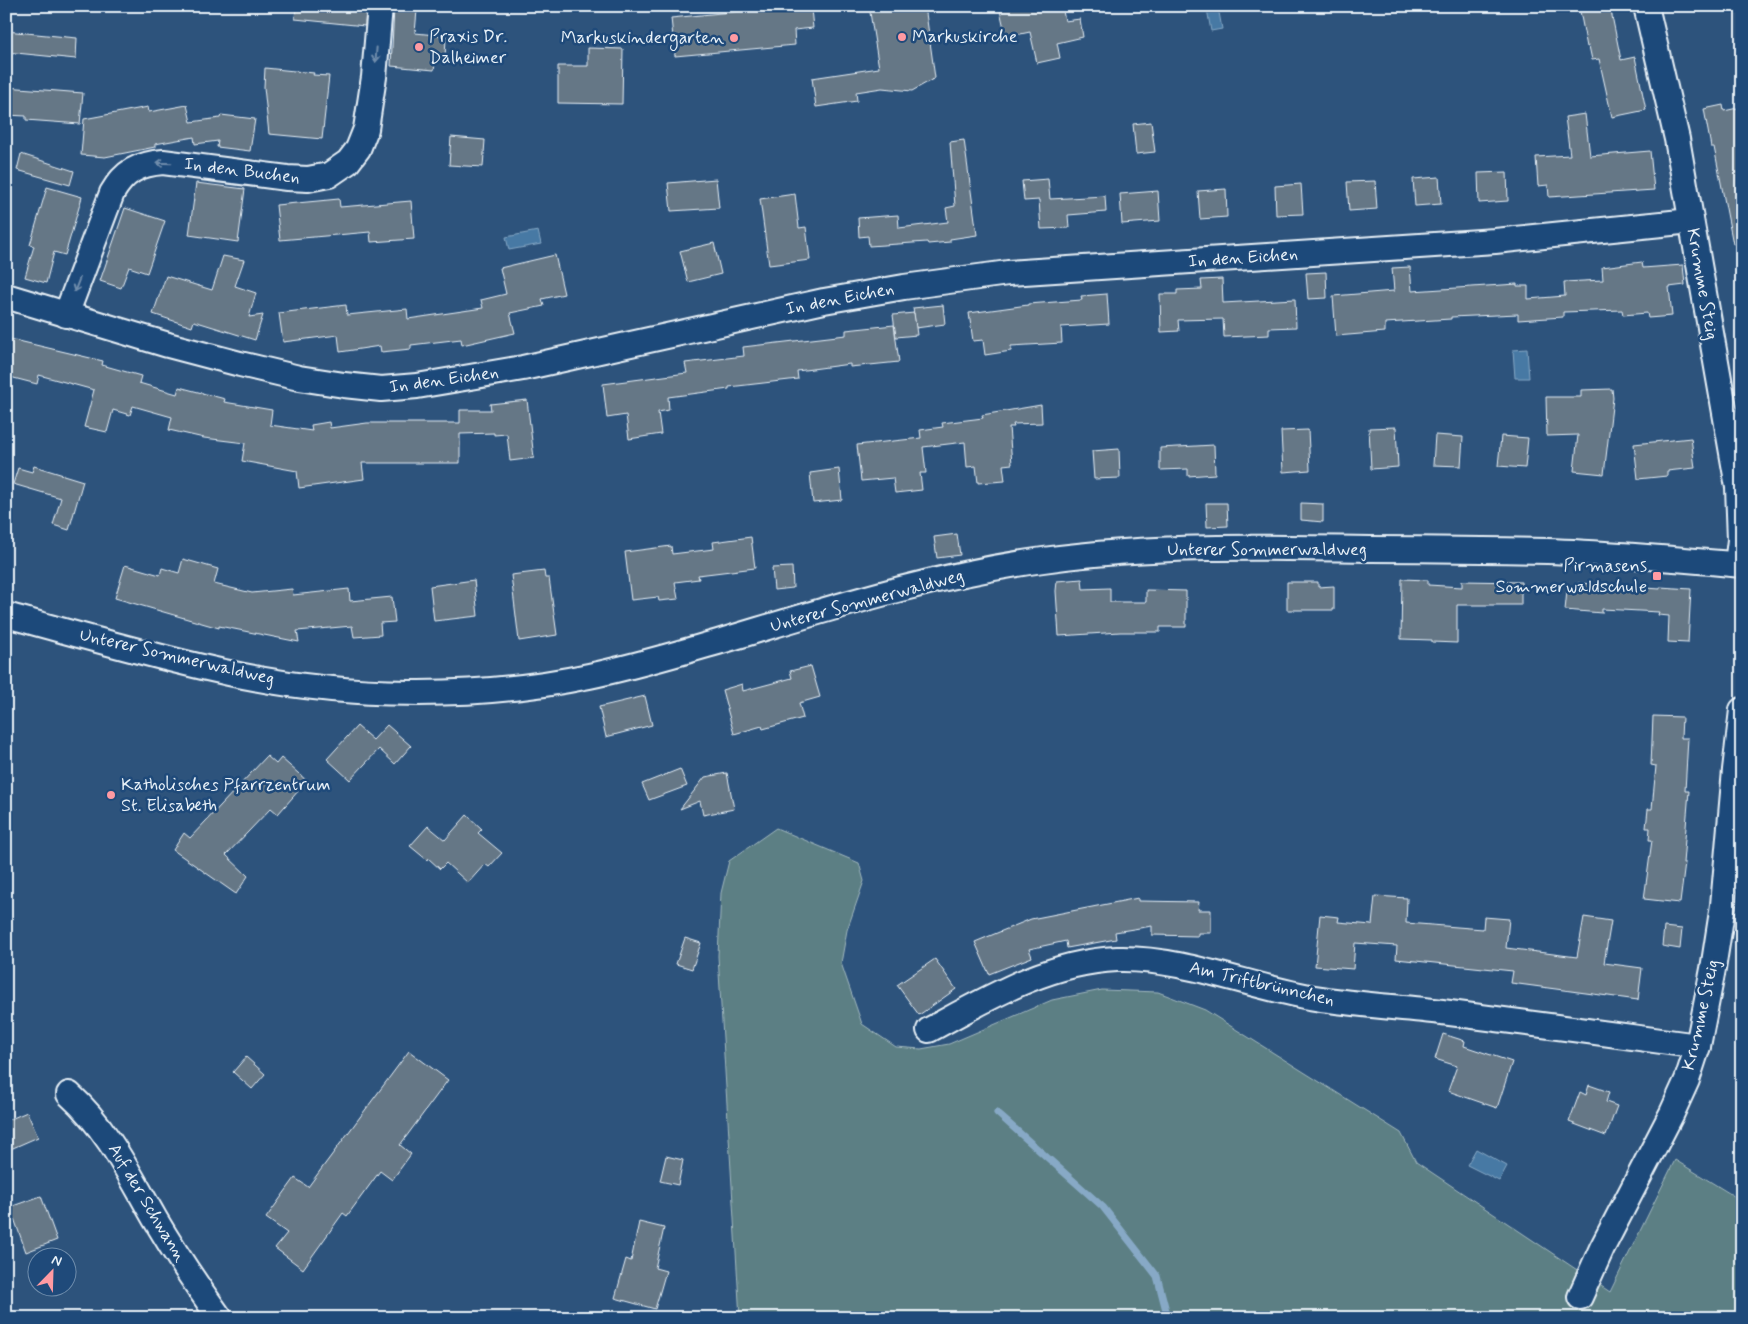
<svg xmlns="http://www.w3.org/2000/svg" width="1748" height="1324" font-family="Mynerve,sans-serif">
	<rect width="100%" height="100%" fill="#2d537c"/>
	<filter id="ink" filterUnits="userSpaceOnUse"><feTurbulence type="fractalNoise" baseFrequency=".02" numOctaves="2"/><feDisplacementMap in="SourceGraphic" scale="10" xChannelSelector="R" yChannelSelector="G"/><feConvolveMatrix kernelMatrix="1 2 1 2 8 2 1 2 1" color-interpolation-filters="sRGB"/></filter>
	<g filter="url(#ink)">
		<path fill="#5b7f84" stroke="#a2b8be" d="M 776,828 L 859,863 L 864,881 L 847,930 L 841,963 L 862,1024 L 896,1047 L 921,1049 L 949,1044 L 1052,1000 L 1102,990 L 1158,992 L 1205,1010 L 1401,1133 L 1416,1162 L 1610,1292 L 1675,1160 L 1742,1201 L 1742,1318 L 740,1318 L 718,956 L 721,893 L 729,861 Z"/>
		<g fill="#4779a4" stroke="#87a9c6">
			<path d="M 1218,7 L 1222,29 L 1211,31 L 1207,9 Z"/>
			<path d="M 538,231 L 541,244 L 509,250 L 506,237 Z"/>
			<path d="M 1527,349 L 1529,378 L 1515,378 L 1513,350 Z"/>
			<path d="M 1476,1149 L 1507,1166 L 1499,1181 L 1467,1165 Z"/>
		</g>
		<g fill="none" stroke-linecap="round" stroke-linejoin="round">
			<path stroke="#87a9c6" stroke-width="7" d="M 997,1113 L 1103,1207 L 1157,1276 L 1168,1318"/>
		</g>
		<g fill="#657786" stroke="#e8f1f8">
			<path d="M 296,6 L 366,6 L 365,26 L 295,19 Z"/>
			<path d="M 791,6 L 792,11 L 811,9 L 813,28 L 794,30 L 795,45 L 675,56 L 671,18 Z"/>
			<path d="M 869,6 L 925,6 L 935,78 L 912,91 L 882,88 L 856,92 L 857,101 L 816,107 L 812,78 L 879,68 Z"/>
			<path d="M 999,6 L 1062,6 L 1065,21 L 1080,19 L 1083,37 L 1057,43 L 1060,58 L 1037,63 L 1030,32 L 1006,37 Z"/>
			<path d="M 1579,6 L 1610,6 L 1621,60 L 1635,57 L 1646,110 L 1612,117 L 1599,59 L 1592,60 L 1589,46 L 1587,47 Z"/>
			<path d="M 394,8 L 417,10 L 415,33 L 446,36 L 445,59 L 436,58 L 434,70 L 391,66 Z"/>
			<path d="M 6,31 L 77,38 L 76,59 L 6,52 Z"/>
			<path d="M 588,48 L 623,49 L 622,104 L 558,103 L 558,66 L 588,66 Z"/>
			<path d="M 265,68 L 314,73 L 313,75 L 329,76 L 322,139 L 269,134 L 264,87 Z"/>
			<path d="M 6,87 L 83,93 L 80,124 L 26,120 L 26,116 L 6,115 Z"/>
			<path d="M 187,105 L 191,122 L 220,118 L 221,115 L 255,119 L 250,151 L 217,147 L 218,141 L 195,144 L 194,137 L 155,144 L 155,147 L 105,157 L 81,155 L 84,119 L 148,107 L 149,112 Z"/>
			<path d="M 1723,105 L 1724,111 L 1742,107 L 1742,243 L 1733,244 L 1714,147 L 1711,147 L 1704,109 Z"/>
			<path d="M 1585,114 L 1590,156 L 1650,151 L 1654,190 L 1549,197 L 1548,185 L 1538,186 L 1536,157 L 1570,155 L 1565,117 Z"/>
			<path d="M 1151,122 L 1155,152 L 1136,154 L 1133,124 Z"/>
			<path d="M 451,137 L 485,140 L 483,167 L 449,165 Z"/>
			<path d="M 964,140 L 977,235 L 950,239 L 950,242 L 928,244 L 927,242 L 869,246 L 868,236 L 859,237 L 858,218 L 898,215 L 899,228 L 948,222 L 946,208 L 955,206 L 950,142 Z"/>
			<path d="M 21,154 L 74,171 L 70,185 L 17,170 Z"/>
			<path d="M 1507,172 L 1508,201 L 1479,203 L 1478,173 Z"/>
			<path d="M 1439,177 L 1441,204 L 1415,206 L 1413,179 Z"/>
			<path d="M 716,179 L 719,208 L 671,211 L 668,183 Z"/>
			<path d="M 1048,179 L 1050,199 L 1105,196 L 1106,212 L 1068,215 L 1069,228 L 1041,229 L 1039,200 L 1024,201 L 1022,181 Z"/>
			<path d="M 1375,181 L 1377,209 L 1349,211 L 1347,182 Z"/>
			<path d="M 196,183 L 245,189 L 238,242 L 189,235 Z"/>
			<path d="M 1301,184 L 1303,214 L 1276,215 L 1275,186 Z"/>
			<path d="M 47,187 L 82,197 L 65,255 L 54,252 L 46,283 L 25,277 L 34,246 L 30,245 Z"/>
			<path d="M 1226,189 L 1227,217 L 1200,219 L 1198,191 Z"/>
			<path d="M 1158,191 L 1160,221 L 1122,224 L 1120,194 Z"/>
			<path d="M 795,194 L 799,228 L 806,227 L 810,260 L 769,265 L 760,199 Z"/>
			<path d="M 339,199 L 340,207 L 411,201 L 414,239 L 371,242 L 370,232 L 280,240 L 276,205 Z"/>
			<path d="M 125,208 L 165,221 L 147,273 L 129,267 L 121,288 L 100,281 Z"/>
			<path d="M 714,243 L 721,274 L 688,282 L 680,251 Z"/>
			<path d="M 555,255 L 564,294 L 542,299 L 544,306 L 510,313 L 515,333 L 462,345 L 461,339 L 411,345 L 411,349 L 381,352 L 380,346 L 340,352 L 338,335 L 283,342 L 279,313 L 346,305 L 347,315 L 407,309 L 408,319 L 483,308 L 481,300 L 506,294 L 500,268 Z"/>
			<path d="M 223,256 L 244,260 L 235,286 L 256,293 L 249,317 L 263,315 L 255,340 L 194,321 L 192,327 L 153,314 L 166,276 L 212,290 Z"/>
			<path d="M 1642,262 L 1643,268 L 1683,265 L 1685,285 L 1669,287 L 1672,316 L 1648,318 L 1647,313 L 1623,315 L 1622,310 L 1563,312 L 1563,317 L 1518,320 L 1518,314 L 1451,317 L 1451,319 L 1385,323 L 1385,332 L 1336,336 L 1333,296 L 1394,291 L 1392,268 L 1410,267 L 1412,291 L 1517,284 L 1517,286 L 1528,286 L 1528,299 L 1565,296 L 1564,282 L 1603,280 L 1602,267 Z"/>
			<path d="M 1326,272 L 1327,298 L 1308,299 L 1306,273 Z"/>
			<path d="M 1222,279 L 1223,303 L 1295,299 L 1296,327 L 1269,328 L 1269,335 L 1224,337 L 1223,319 L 1178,320 L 1179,331 L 1161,332 L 1160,294 L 1177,294 L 1177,290 L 1202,289 L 1201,280 Z"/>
			<path d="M 1107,294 L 1109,324 L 1061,327 L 1062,343 L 1011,346 L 1011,351 L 985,355 L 983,340 L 973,341 L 969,313 L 1028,305 L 1028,304 L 1082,300 L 1081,296 Z"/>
			<path d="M 943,305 L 945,324 L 916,328 L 913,308 Z"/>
			<path d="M 914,313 L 917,335 L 896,337 L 893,315 Z"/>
			<path d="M 894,325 L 899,362 L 850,367 L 850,364 L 797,371 L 798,379 L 729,387 L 729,389 L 668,397 L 669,410 L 658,412 L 661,434 L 629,439 L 626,415 L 607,418 L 603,384 L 687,373 L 685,363 L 744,356 L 743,347 L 846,335 L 846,330 Z"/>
			<path d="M 6,338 L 103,361 L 102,365 L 141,376 L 139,383 L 177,394 L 179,387 L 225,399 L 224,402 L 272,410 L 270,425 L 312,431 L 311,425 L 329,422 L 330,428 L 367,423 L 460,423 L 460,410 L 491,410 L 490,404 L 527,400 L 534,458 L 510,461 L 507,434 L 494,435 L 494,433 L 460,434 L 460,463 L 362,463 L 364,479 L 299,488 L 297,471 L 242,461 L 245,443 L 204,438 L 169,430 L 172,417 L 133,406 L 130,415 L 113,410 L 107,432 L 84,427 L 94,390 L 39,375 L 37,384 L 6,376 Z"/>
			<path d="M 1612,389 L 1613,398 L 1604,474 L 1574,471 L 1578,435 L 1547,436 L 1546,397 L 1581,397 L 1581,390 Z"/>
			<path d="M 1041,405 L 1042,423 L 1013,424 L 1014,427 L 1009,427 L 1012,464 L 1003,465 L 1005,481 L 978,483 L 976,466 L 967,467 L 965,442 L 923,447 L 926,473 L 920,473 L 922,490 L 895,493 L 893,478 L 861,481 L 857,445 L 921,438 L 920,430 L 943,427 L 942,423 L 983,418 L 982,415 Z"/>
			<path d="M 1396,427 L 1398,467 L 1371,469 L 1369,428 Z"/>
			<path d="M 1308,430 L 1310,470 L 1283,472 L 1281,431 Z"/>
			<path d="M 1435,435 L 1463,437 L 1461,466 L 1433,465 Z"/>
			<path d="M 1501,436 L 1528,438 L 1525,468 L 1498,466 Z"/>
			<path d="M 1691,438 L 1695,468 L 1667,471 L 1667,476 L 1638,479 L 1634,444 Z"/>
			<path d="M 1214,445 L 1215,474 L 1188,476 L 1188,469 L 1160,470 L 1160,448 Z"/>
			<path d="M 1119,449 L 1120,478 L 1094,479 L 1092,451 Z"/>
			<path d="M 34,466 L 83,481 L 69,530 L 53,525 L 61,498 L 13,484 L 18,468 L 32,472 Z"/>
			<path d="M 839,469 L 842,500 L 813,503 L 810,473 Z"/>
			<path d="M 1206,503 L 1227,503 L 1228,526 L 1207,527 Z"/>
			<path d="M 1301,503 L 1323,504 L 1323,522 L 1301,520 Z"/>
			<path d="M 957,534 L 960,555 L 937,558 L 934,537 Z"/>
			<path d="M 751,537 L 755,568 L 698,575 L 699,579 L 675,582 L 678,599 L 659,601 L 658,597 L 631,600 L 625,552 L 671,546 L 672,554 L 714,549 L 713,542 Z"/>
			<path d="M 183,559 L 218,569 L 214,584 L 252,593 L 292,589 L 293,595 L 349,589 L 350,601 L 392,597 L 395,622 L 380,623 L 381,635 L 354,637 L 352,626 L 297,631 L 299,642 L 219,626 L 219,628 L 115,598 L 125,565 L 160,575 L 162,568 L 179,573 Z"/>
			<path d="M 792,567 L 793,588 L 774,590 L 772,568 Z"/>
			<path d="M 544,571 L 545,578 L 549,578 L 557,635 L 519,641 L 511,575 Z"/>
			<path d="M 1082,579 L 1083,589 L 1110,588 L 1110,602 L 1146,602 L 1146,590 L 1186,591 L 1186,627 L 1160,627 L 1160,632 L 1120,632 L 1059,636 L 1056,591 L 1057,581 Z"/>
			<path d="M 1402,579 L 1428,580 L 1428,585 L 1462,587 L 1462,581 L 1521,582 L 1521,605 L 1457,605 L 1457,643 L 1432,642 L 1432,640 L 1401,639 Z"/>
			<path d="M 474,580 L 478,616 L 434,621 L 430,586 Z"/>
			<path d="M 1287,582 L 1318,582 L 1318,587 L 1334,586 L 1334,610 L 1287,610 Z"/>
			<path d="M 1578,583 L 1660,589 L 1660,587 L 1691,589 L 1688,643 L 1668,642 L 1669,616 L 1658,615 L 1659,612 L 1602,609 L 1602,613 L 1565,610 L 1567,591 L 1577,592 Z"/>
			<path d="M 811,666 L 820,697 L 799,703 L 803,718 L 763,729 L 762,726 L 734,734 L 722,690 L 742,684 L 743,691 L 792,678 L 790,671 Z"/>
			<path d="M 645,696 L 652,725 L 606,737 L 599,707 Z"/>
			<path d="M 1653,716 L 1682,717 L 1681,738 L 1688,738 L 1685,791 L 1689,791 L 1683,863 L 1685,863 L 1680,903 L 1644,899 L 1652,840 L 1649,840 L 1650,828 L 1646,828 L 1648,809 L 1652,809 L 1656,766 L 1651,765 Z"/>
			<path d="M 387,725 L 411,746 L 395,764 L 379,749 L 350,780 L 327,759 L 357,726 L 373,740 Z"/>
			<path d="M 267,756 L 276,764 L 281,758 L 307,781 L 278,814 L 271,808 L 226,855 L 248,876 L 236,894 L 173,850 L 184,833 L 190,838 Z"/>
			<path d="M 680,769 L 687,786 L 649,800 L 642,784 Z"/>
			<path d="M 727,773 L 734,809 L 703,815 L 700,801 L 680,809 L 705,777 Z"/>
			<path d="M 467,815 L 482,829 L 478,833 L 502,853 L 489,867 L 485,864 L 468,883 L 446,863 L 440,869 L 428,858 L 427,860 L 410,846 L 428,826 L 445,840 Z"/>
			<path d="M 1375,896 L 1407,898 L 1406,923 L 1483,929 L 1484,917 L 1509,919 L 1506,948 L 1577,957 L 1584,917 L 1611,921 L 1604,963 L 1642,968 L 1638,1000 L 1511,983 L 1513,971 L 1396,959 L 1397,946 L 1355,943 L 1353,969 L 1315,966 L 1320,915 L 1339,917 L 1338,922 L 1372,925 Z"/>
			<path d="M 1138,898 L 1138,901 L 1199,902 L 1198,910 L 1211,910 L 1211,933 L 1198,933 L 1198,936 L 1152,935 L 1152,926 L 1115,932 L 1116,939 L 1067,948 L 1066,941 L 1029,949 L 1032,957 L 989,974 L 975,942 L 1031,919 Z"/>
			<path d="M 1664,927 L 1682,929 L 1680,949 L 1662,946 Z"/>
			<path d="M 685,938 L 701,943 L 692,969 L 676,964 Z"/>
			<path d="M 935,959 L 956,989 L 919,1015 L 897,985 Z"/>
			<path d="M 1443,1034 L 1465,1041 L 1464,1046 L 1512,1062 L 1497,1108 L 1448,1091 L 1457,1066 L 1435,1059 Z"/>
			<path d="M 409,1051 L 448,1080 L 400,1145 L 411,1154 L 392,1180 L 380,1171 L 347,1216 L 343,1213 L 303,1269 L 275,1248 L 287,1233 L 266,1218 L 295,1178 L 308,1187 Z"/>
			<path d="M 246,1057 L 265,1074 L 252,1089 L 233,1072 Z"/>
			<path d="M 1589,1085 L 1609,1092 L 1606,1102 L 1617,1106 L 1606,1136 L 1569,1122 L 1580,1092 L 1586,1095 Z"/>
			<path d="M 27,1112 L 38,1137 L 6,1151 L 6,1121 Z"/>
			<path d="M 666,1156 L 683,1160 L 678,1185 L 660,1181 Z"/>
			<path d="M 41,1196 L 57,1240 L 26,1252 L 10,1207 Z"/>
			<path d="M 639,1222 L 664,1228 L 655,1268 L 666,1271 L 655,1309 L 615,1298 L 626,1259 L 631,1261 Z"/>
		</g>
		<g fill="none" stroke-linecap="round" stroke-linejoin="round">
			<defs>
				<g id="minor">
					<path d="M 1646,6 L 1677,139 L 1738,487 L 1740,540 L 1737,564"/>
					<path d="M 6,296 L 168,345 L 240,364 L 299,378 L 344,385 L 381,389 L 417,386 L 523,368 L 824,301 L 904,287 L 1008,273 L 1495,241 L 1691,221"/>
					<path d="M 66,315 L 112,193 C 124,172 138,164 163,162 L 287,178 L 308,179 L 329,175 L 348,162 L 358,149 L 366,129 L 374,77 L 380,6"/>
					<path d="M 6,615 C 80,635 154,657 229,673 C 343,698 475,700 589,676 C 633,667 675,654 718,642 C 825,610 932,575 1043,560 C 1152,545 1262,547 1370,549 C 1429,549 1489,550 1547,551 C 1612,553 1677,559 1742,565"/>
					<path d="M 929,1030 C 988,998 1048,962 1117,959 C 1181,957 1251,987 1315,998 C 1357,1005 1399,1007 1442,1012 C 1527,1023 1613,1034 1698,1046"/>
					<path d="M 69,1094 C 108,1129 129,1174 155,1219 C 175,1253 197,1286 220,1318"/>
					<path d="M 1580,1297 L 1602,1248 L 1672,1113 L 1687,1080 L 1698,1046 L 1713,969 L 1723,905 L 1735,770 L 1742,710"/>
				</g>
			</defs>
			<use href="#minor" stroke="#e8f1f8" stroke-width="28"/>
			<use href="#minor" stroke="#1f4a7a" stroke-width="24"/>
		</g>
		<defs><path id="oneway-shaft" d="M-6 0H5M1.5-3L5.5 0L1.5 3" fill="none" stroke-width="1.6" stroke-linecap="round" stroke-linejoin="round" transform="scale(1.25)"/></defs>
		<g stroke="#6f8dac">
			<use href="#oneway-shaft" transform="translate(376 55) rotate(95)"/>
			<use href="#oneway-shaft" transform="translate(164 163) rotate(-178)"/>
			<use href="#oneway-shaft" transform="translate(77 285) rotate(111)"/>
		</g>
	</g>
	<g fill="#ff9aa2" stroke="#1f4a7a" stroke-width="2">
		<circle cx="902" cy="37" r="5"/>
		<circle cx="734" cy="38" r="5"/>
		<circle cx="419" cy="47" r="5"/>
		<rect x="1652" y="571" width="10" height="10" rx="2.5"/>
		<circle cx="111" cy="795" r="5"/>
	</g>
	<g text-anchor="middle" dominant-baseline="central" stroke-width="5" stroke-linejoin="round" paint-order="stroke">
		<g font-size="18" fill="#e8f1f8" stroke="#1f4a7a" text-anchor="start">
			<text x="429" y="37">Praxis Dr.<tspan x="429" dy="21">Dalheimer</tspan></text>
			<text x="912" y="37">Markuskirche</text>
			<text x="724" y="38" text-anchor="end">Markuskindergarten</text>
			<text x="1647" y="566" text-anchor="end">Pirmasens<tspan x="1647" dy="21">Sommerwaldschule</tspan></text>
			<text x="121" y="785">Katholisches Pfarrzentrum<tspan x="121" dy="21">St. Elisabeth</tspan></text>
		</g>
		<g font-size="18" fill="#e8f1f8" stroke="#1f4a7a">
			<text transform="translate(242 171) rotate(7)">In den Buchen</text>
			<text transform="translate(1243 258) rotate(-4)">In den Eichen</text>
			<text transform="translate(1702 284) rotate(80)">Krumme Steig</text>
			<text transform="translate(840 299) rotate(-11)">In den Eichen</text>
			<text transform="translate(444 380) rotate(-8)">In den Eichen</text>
			<text x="1267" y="550">Unterer Sommerwaldweg</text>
			<text transform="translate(867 601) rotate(-15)">Unterer Sommerwaldweg</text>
			<text transform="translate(177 657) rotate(13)">Unterer Sommerwaldweg</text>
			<text transform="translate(1262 984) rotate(13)">Am Triftbrünnchen</text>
			<text transform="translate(1701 1015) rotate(-77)">Krumme Steig</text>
			<text transform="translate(147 1203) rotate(59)">Auf der Schwann</text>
		</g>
	</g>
	<rect width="1748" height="1324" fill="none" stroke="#1f4a7a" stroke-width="25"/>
	<rect x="12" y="12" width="1723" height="1299" fill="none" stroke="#e8f1f8" stroke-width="2" filter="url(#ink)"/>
	<g transform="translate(52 1272) rotate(23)"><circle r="24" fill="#1f4a7a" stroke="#6f8dac"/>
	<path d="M0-4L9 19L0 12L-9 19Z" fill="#ff9aa2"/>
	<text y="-8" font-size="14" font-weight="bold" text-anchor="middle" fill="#e8f1f8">N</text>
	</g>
</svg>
